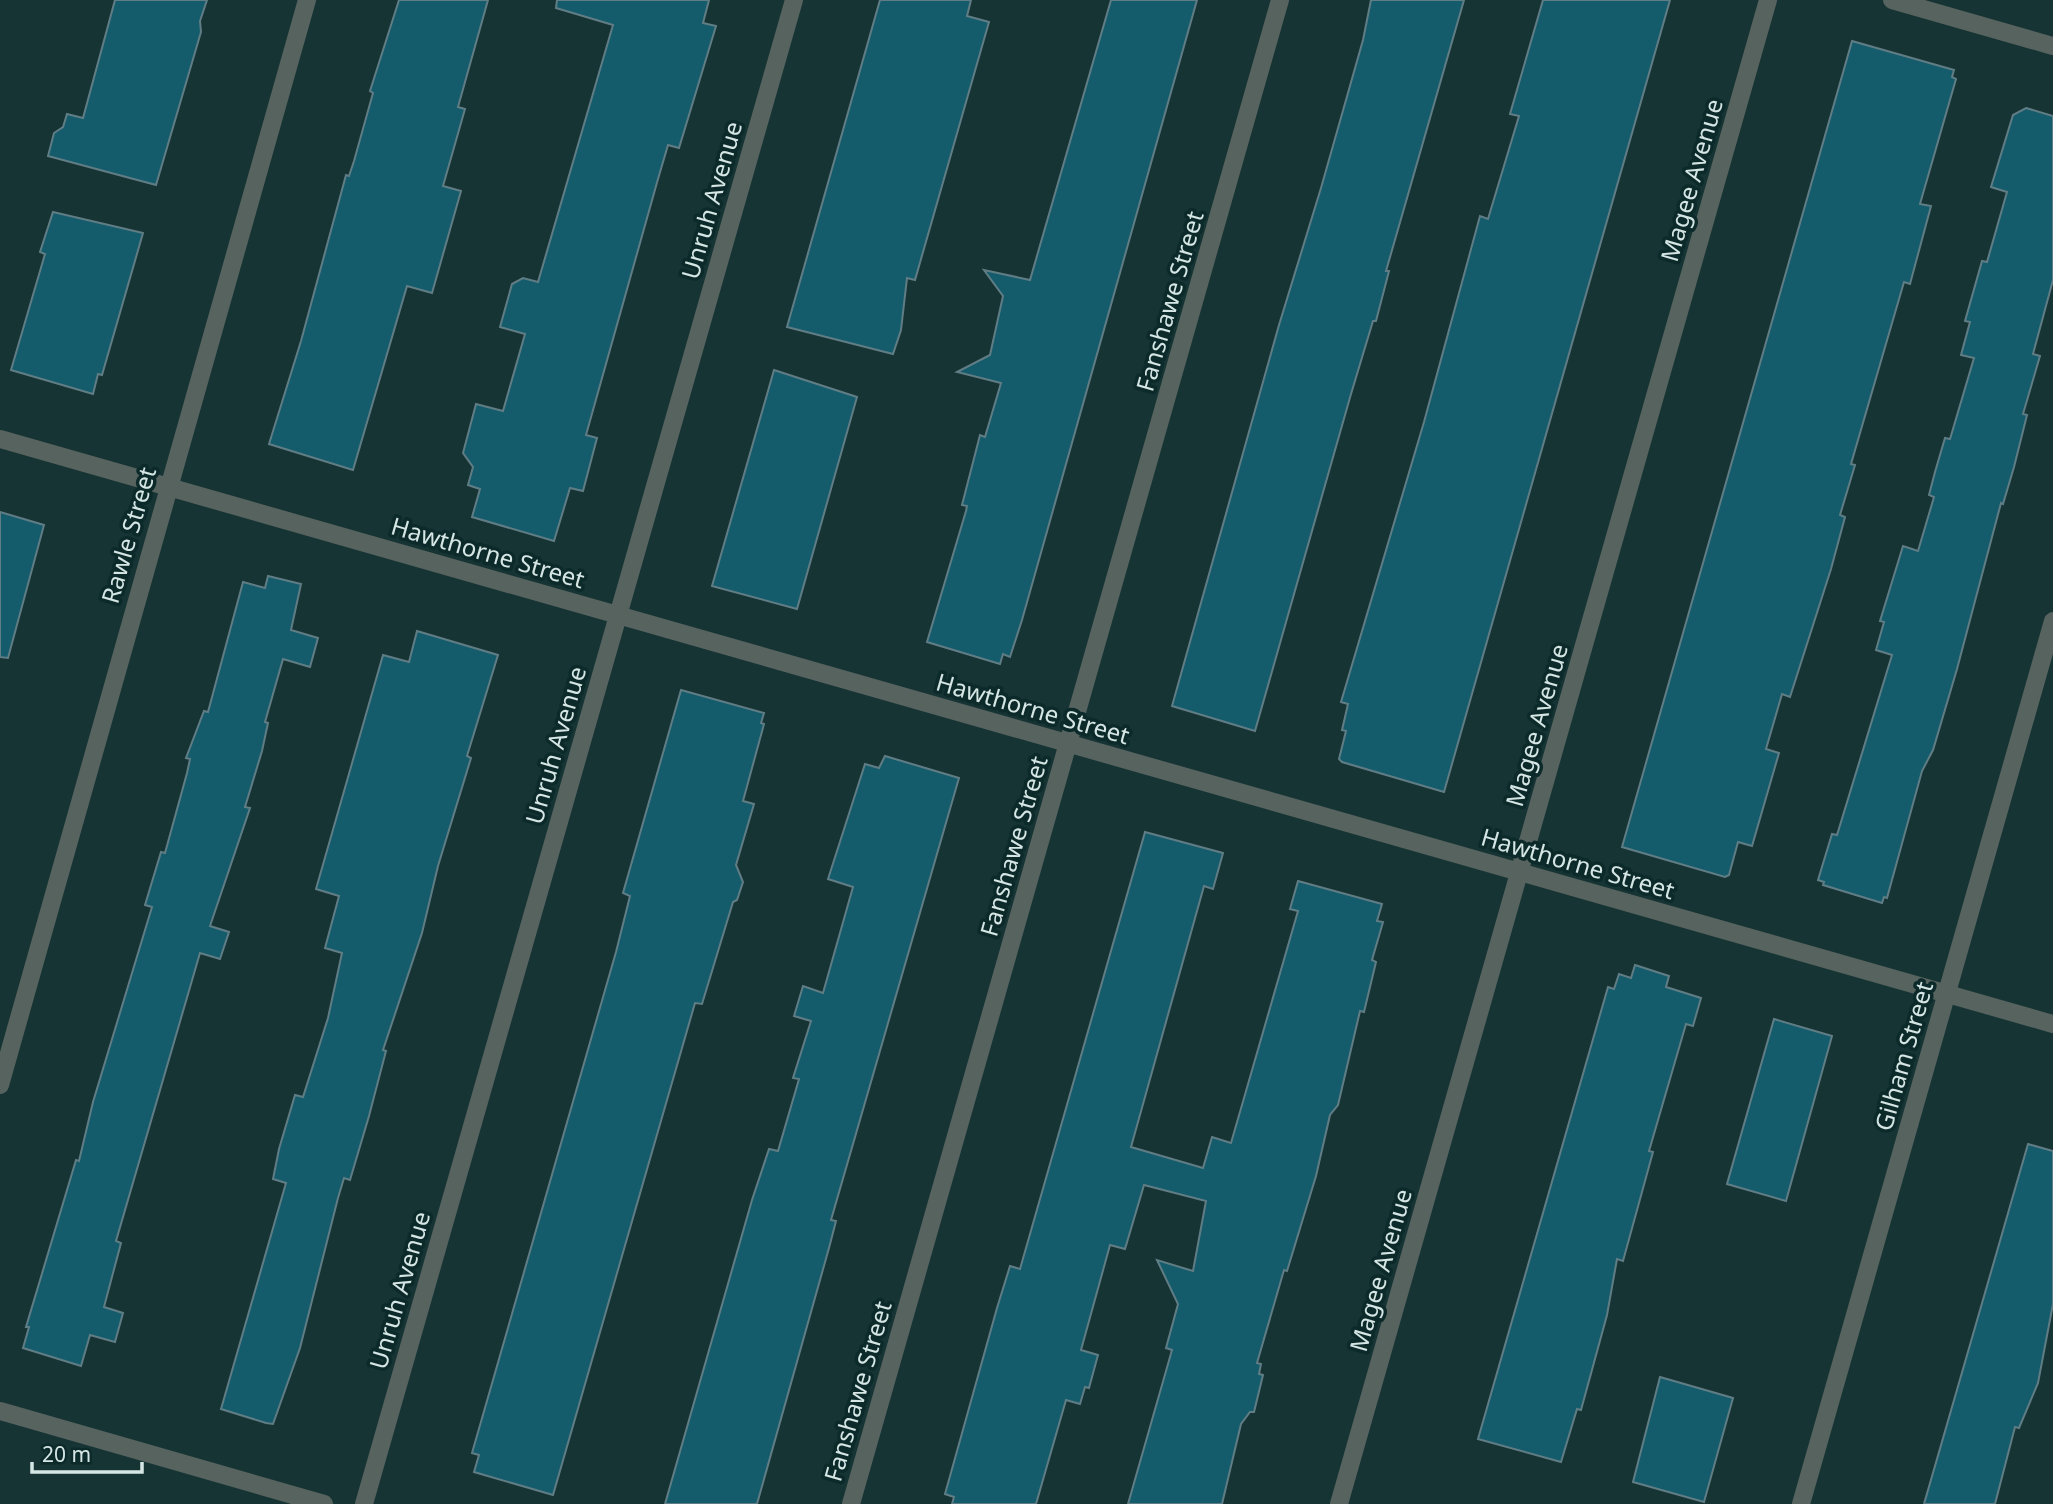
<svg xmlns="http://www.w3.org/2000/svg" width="2053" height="1504" font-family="'Noto Sans',sans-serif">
	<rect width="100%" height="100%" fill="#173434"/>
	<g fill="#145c6b" stroke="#607d85" stroke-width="2">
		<path d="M 115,0 L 207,0 L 200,21 L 201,32 L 156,185 L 48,156 L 54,133 L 63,127 L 67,114 L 83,118 Z"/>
		<path d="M 399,0 L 488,0 L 458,107 L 465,109 L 443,186 L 461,191 L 432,293 L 407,286 L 353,470 L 269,444 L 301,341 L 346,175 L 349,176 L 354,161 L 373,93 L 370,91 Z"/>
		<path d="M 557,0 L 709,0 L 703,23 L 716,26 L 679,148 L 668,145 L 658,179 L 586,435 L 597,438 L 583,491 L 570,488 L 554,541 L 472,517 L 480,489 L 468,485 L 473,467 L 463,453 L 476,404 L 503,411 L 525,334 L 500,327 L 512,284 L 523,278 L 538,282 L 613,25 L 556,8 Z"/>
		<path d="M 880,0 L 971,0 L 967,16 L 989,22 L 915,280 L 907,278 L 901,330 L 893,354 L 787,327 Z"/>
		<path d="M 1111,0 L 1197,0 L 1022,620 L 1010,657 L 1003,654 L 1000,664 L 927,642 L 966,511 L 967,506 L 962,505 L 980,435 L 985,437 L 1001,383 L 957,372 L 990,355 L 1003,296 L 984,270 L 1030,280 Z"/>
		<path d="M 1371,0 L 1464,0 L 1386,271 L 1389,271 L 1376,321 L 1373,321 L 1351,394 L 1255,731 L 1172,706 L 1279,325 L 1321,188 L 1363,40 Z"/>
		<path d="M 1543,0 L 1670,0 L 1444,792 L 1342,762 L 1339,759 L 1346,731 L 1342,730 L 1348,704 L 1341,702 L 1424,422 L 1480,216 L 1488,219 L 1519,116 L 1510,114 Z"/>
		<path d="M 1852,41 L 1954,70 L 1952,77 L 1956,79 L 1920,204 L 1931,206 L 1910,284 L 1904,282 L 1851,464 L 1855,465 L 1840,515 L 1845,517 L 1831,569 L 1790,697 L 1782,694 L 1766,749 L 1779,753 L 1752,846 L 1738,842 L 1729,875 L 1725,877 L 1622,847 Z"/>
		<path d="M 2026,108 L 2053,116 L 2053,280 L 2033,354 L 2040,356 L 2023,414 L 2027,415 L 2014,467 L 2003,504 L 2001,503 L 1957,669 L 1933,750 L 1922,771 L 1887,898 L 1884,897 L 1882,903 L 1823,885 L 1824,882 L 1818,880 L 1832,834 L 1837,835 L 1892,655 L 1876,650 L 1884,622 L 1880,621 L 1903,546 L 1918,551 L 1934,497 L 1929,495 L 1935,472 L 1945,438 L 1950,439 L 1974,358 L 1961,355 L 1970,322 L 1965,321 L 1982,261 L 1987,262 L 2007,192 L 1991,187 L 2013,115 Z"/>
		<path d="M 53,212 L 143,233 L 102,375 L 98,374 L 93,394 L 11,370 L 45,254 L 40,252 Z"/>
		<path d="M 774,370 L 857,397 L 797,609 L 712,586 Z"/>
		<path d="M 0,512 L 44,525 L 8,658 L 0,657 Z"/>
		<path d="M 268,576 L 301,584 L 291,630 L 318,638 L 310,667 L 283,659 L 265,722 L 268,723 L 262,751 L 245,807 L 250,808 L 210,926 L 229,932 L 220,959 L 200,953 L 116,1241 L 121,1243 L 104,1307 L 123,1313 L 115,1342 L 90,1335 L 81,1366 L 23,1348 L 29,1327 L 26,1327 L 76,1160 L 79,1161 L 93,1102 L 152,907 L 145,905 L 161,852 L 165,853 L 187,773 L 190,759 L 186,758 L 204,711 L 208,712 L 243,582 L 265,588 Z"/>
		<path d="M 417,631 L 498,655 L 467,756 L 471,758 L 438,866 L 422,933 L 383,1050 L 386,1051 L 369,1116 L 350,1180 L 344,1178 L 338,1198 L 300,1348 L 273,1424 L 266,1423 L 221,1409 L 286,1183 L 273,1179 L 279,1149 L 295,1095 L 303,1097 L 328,1018 L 342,953 L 325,948 L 339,896 L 316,889 L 383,655 L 409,662 Z"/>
		<path d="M 681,690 L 764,713 L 761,723 L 764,724 L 743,801 L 754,804 L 736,865 L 743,882 L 737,900 L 733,902 L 702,1004 L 695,1003 L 553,1495 L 474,1472 L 479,1455 L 472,1453 L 616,952 L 630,896 L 623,893 Z"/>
		<path d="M 885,756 L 959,778 L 831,1220 L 836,1221 L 829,1248 L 757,1504 L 665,1504 L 752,1200 L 769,1149 L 778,1151 L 799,1079 L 793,1078 L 811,1021 L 794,1016 L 803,986 L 823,993 L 853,887 L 828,879 L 865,764 L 879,768 Z"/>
		<path d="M 1145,832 L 1223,853 L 1213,889 L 1204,886 L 1131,1147 L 1203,1168 L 1212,1137 L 1231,1143 L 1298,911 L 1290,909 L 1298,881 L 1382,904 L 1377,921 L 1383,922 L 1372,960 L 1376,962 L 1364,1012 L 1360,1011 L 1338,1105 L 1330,1115 L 1316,1176 L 1287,1271 L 1284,1270 L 1257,1363 L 1261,1364 L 1259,1374 L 1263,1375 L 1254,1412 L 1250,1412 L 1241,1424 L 1222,1504 L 1128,1504 L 1172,1350 L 1166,1348 L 1178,1304 L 1157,1260 L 1193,1271 L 1206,1201 L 1144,1185 L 1125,1249 L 1110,1245 L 1081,1350 L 1098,1355 L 1089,1388 L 1085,1387 L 1080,1404 L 1066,1400 L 1036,1504 L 952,1504 L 954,1497 L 945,1494 L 997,1308 L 1010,1266 L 1020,1269 Z"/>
		<path d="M 1635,965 L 1669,976 L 1666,987 L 1701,998 L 1693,1026 L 1686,1024 L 1649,1151 L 1653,1152 L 1623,1261 L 1617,1259 L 1607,1315 L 1581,1410 L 1577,1409 L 1561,1462 L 1478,1439 L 1608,987 L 1614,989 L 1619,974 L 1631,978 Z"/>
		<path d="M 1774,1019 L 1832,1036 L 1786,1201 L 1727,1184 Z"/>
		<path d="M 2028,1144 L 2053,1151 L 2053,1304 L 2038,1383 L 2019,1428 L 2015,1427 L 1995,1504 L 1924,1504 Z"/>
		<path d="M 1660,1377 L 1733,1398 L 1704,1502 L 1633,1482 Z"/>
	</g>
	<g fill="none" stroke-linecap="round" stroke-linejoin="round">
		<g stroke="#57635f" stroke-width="18">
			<path d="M 1892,0 L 2053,46"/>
			<path d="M 0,439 L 2053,1024"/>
			<path d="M 0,1085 L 307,0"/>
			<path d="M 0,1411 L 324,1504"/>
			<path d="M 364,1504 L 794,0"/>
			<path d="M 851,1504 L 1280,0"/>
			<path d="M 1339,1504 L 1768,0"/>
			<path d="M 1801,1504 L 2053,621"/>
		</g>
	</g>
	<g text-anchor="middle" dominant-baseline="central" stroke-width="7" stroke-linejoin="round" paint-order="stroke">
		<g font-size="24" fill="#d5e6e5" stroke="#0c2a2a">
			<text transform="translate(1691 180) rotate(-74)">Magee Avenue</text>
			<text transform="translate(711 200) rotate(-74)">Unruh Avenue</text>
			<text transform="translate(1169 301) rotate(-74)">Fanshawe Street</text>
			<text transform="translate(128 535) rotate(-74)">Rawle Street</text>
			<text transform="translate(488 552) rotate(16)">Hawthorne Street</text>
			<text transform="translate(1033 708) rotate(16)">Hawthorne Street</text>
			<text transform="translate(1536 725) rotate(-74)">Magee Avenue</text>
			<text transform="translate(555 745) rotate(-74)">Unruh Avenue</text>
			<text transform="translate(1013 846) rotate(-74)">Fanshawe Street</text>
			<text transform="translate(1578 863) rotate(16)">Hawthorne Street</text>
			<text transform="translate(1903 1056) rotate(-74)">Gilham Street</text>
			<text transform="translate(1380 1270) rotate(-74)">Magee Avenue</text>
			<text transform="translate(399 1290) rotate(-74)">Unruh Avenue</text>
			<text transform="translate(857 1391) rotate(-74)">Fanshawe Street</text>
		</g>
	</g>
	<path d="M32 1462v10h110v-10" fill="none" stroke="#d5e6e5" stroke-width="3.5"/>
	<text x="42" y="1462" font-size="21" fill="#d5e6e5" stroke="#0c2a2a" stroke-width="5" paint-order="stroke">20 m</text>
</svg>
